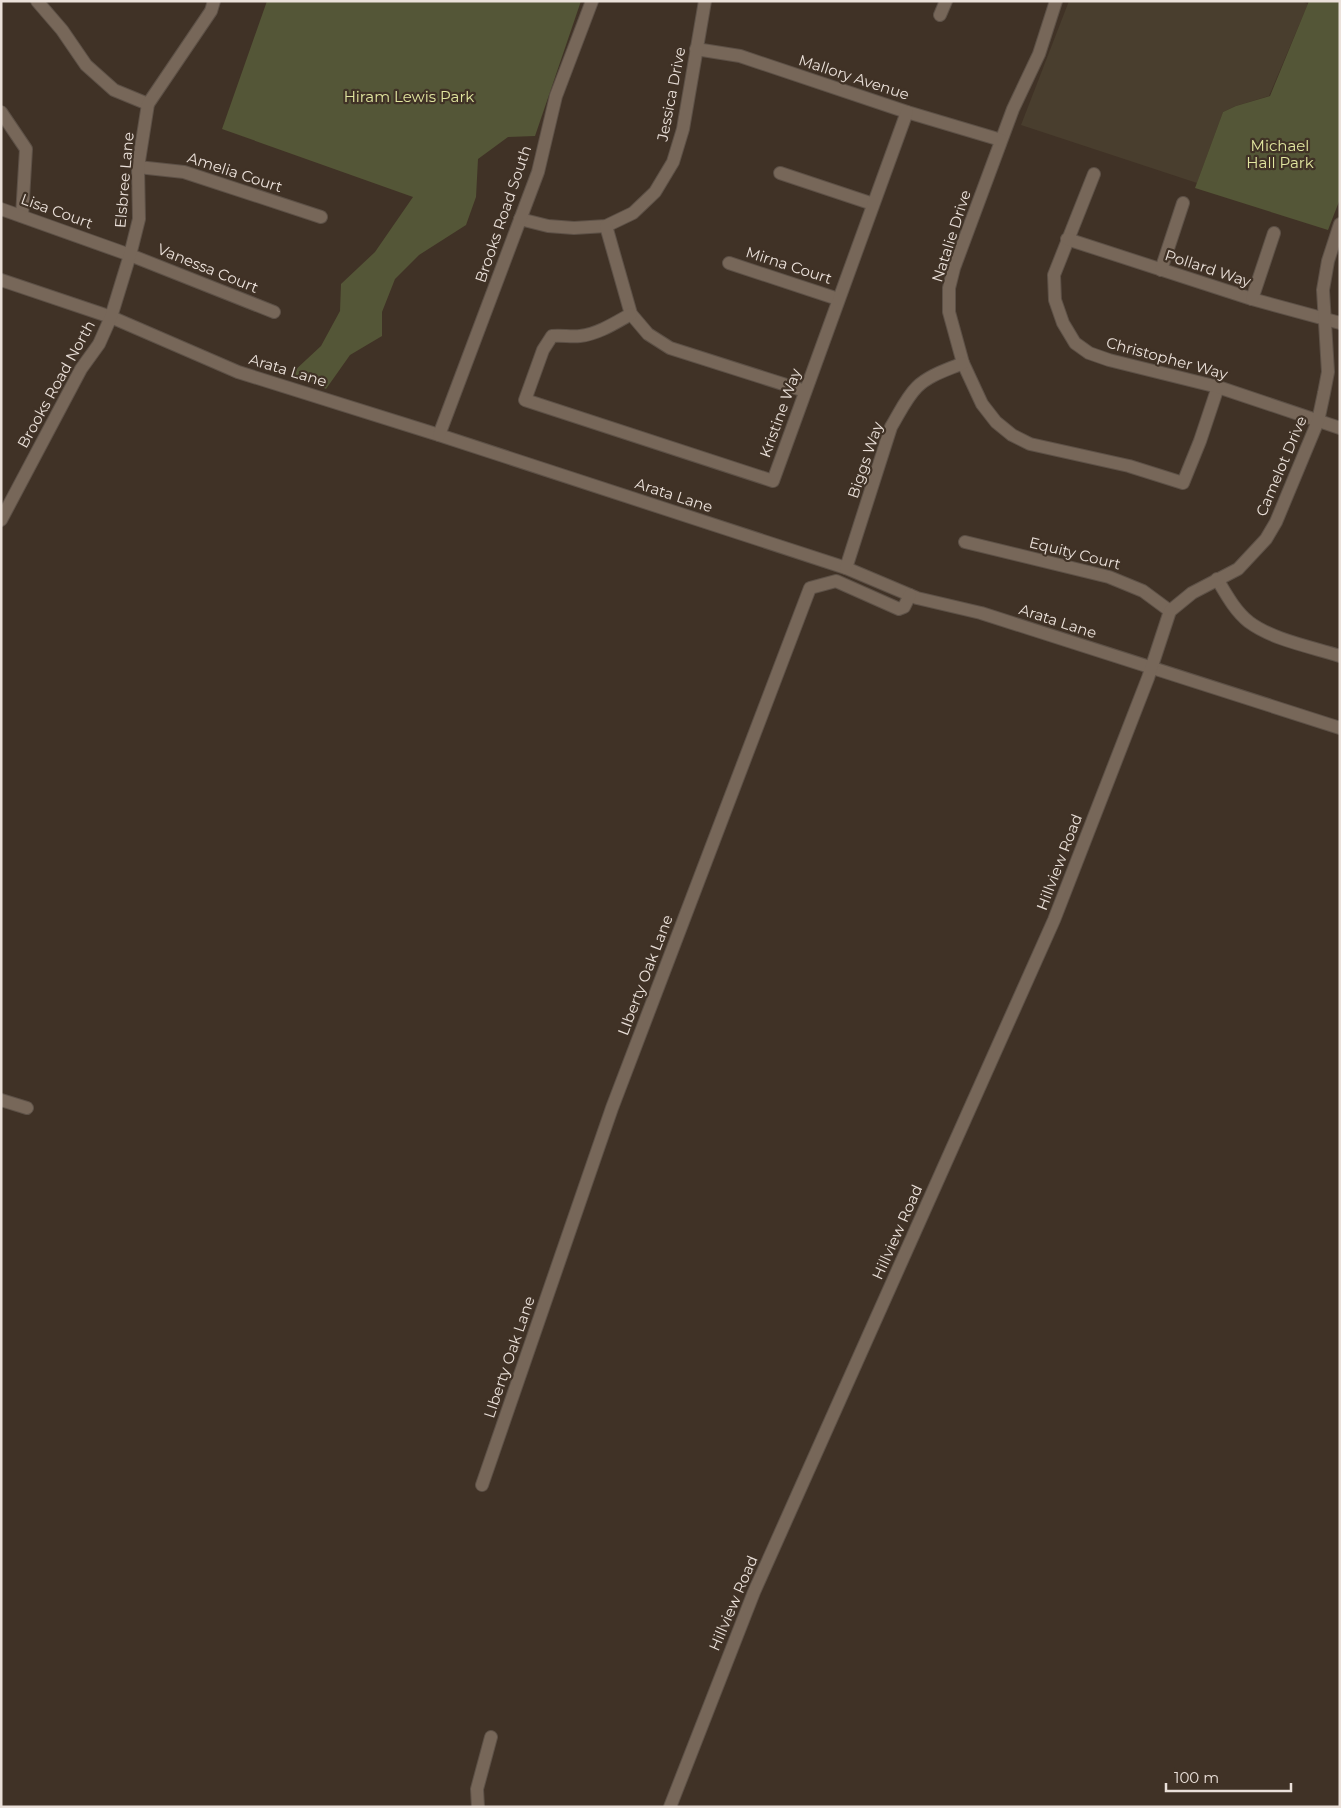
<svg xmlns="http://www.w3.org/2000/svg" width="1341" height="1808" font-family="Montserrat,sans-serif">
	<rect width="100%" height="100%" fill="#403226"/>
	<path fill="#493e2e" d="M 1069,1 L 1301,1 L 1308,4 L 1269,96 L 1236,106 L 1223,112 L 1197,183 L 1021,125 Z"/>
	<g fill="#545637">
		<path d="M 267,1 L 581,1 L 535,136 L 508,137 L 478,159 L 476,197 L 466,225 L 419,255 L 395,279 L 382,312 L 382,336 L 350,355 L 326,389 L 292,373 L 321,346 L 340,311 L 341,284 L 375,252 L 413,197 L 222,129 Z"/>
		<path d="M 1309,1 L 1340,1 L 1340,199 L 1328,230 L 1195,188 L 1223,112 L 1236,106 L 1270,96 Z"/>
	</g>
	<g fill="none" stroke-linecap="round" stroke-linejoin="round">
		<defs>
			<g id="minor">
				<path d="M 37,1 L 62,30 L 86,65 L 114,90 L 148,104"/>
				<path d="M 1056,1 L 1039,54 L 1013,109 L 954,268 L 949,288 L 949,312 L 963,363 L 982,404 L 996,422 L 1012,435 L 1030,444 L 1129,466 L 1183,483 L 1200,441 L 1218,387"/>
				<path d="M 940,15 L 946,1"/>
				<path d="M 696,49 L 740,56 L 907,112 L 1001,140"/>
				<path d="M 1,112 L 26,149 L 22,216"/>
				<path d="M 138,167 L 184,172 L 321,217"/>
				<path d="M 780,173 L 873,204"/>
				<path d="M 1094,174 L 1054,275 L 1055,300 L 1063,323 L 1075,343 L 1089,353 L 1109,360 L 1218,387 L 1340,428"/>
				<path d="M 1,209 L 130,255 L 274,312"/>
				<path d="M 520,219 L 548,226 L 574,228 L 606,226 L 633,213 L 655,192 L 673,162 L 683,129 L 705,1"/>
				<path d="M 606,226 L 631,314 L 648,334 L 670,348 L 805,391"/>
				<path d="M 1067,239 L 1252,299 L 1340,323"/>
				<path d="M 729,263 L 838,299"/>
				<path d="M 1161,270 L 1183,203"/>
				<path d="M 1,280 L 111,317 L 238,372 L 439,435 L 846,568 L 917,598 L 981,613 L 1340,728"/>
				<path d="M 1252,299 L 1274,233"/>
				<path d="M 631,314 C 615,323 598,334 580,336 C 571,337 561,335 552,336 L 543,350 L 525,400 L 773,481 L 907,112"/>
				<path d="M 439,435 L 538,172 L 556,96 L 592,1"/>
				<path d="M 1,520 L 81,369 L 99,344 L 111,317 L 130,255 L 139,219 L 138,167 L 148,104 L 211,11 L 214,1"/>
				<path d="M 965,542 L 1109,577 L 1143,591 L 1170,611"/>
				<path d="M 846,568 L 891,427 C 899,414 906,398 917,387 C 929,375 947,370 963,363"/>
				<path d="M 1217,579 C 1226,594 1235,611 1249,622 C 1273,640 1312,647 1340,656"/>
				<path d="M 1,1100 L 27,1108"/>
				<path d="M 482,1485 L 612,1108 L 810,588 L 836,581 L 899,609 L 904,607 L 910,595"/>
				<path d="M 478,1807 L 477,1789 L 491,1737"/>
				<path d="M 670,1807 L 754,1592 L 1054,920 L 1148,678 L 1170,611 L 1192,593 L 1238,569 L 1266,539 L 1276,522 L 1318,421 L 1324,393 L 1328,372 L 1323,290 L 1328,261 L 1340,224"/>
			</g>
		</defs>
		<use href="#minor" stroke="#5d5147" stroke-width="14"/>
		<use href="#minor" stroke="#776759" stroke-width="12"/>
	</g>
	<g text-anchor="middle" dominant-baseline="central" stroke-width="4.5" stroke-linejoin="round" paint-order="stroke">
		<g font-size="15" fill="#ebe1da" stroke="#403226">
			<text transform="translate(854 77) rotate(18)">Mallory Avenue</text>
			<text transform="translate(671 94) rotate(-79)">Jessica Drive</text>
			<text transform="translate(235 172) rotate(18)">Amelia Court</text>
			<text transform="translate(124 180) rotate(-85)">Elsbree Lane</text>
			<text transform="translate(57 211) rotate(20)">Lisa Court</text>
			<text transform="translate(503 214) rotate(-71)">Brooks Road South</text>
			<text transform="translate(951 236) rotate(-72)">Natalie Drive</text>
			<text transform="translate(789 265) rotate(18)">Mirna Court</text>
			<text transform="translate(208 268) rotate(22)">Vanessa Court</text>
			<text transform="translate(1208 268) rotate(18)">Pollard Way</text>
			<text transform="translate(1167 358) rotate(15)">Christopher Way</text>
			<text transform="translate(288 370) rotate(17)">Arata Lane</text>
			<text transform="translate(56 384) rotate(-61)">Brooks Road North</text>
			<text transform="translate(780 413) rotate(-70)">Kristine Way</text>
			<text transform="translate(865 460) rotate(-71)">Biggs Way</text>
			<text transform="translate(1281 466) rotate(-67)">Camelot Drive</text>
			<text transform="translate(674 495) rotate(18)">Arata Lane</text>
			<text transform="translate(1075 553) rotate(14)">Equity Court</text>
			<text transform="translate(1058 621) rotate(18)">Arata Lane</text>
			<text transform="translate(1059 862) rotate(-69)">Hillview Road</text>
			<text transform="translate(645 975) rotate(-69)">LIberty Oak Lane</text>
			<text transform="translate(897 1232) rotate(-66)">Hillview Road</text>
			<text transform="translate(509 1357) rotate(-71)">LIberty Oak Lane</text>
			<text transform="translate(733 1603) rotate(-67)">Hillview Road</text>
		</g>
		<g font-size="15" fill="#e2e7a0" stroke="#403226">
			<text x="409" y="96">Hiram Lewis Park</text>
			<text x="1280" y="145">Michael<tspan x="1280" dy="17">Hall Park</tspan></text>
		</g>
	</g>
	<rect width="1341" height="1808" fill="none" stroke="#ebe1da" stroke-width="5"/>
	<path d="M1166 1783v8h125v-8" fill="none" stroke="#ebe1da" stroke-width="2.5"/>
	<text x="1174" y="1783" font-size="15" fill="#ebe1da" stroke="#403226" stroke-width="4" paint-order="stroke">100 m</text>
</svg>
